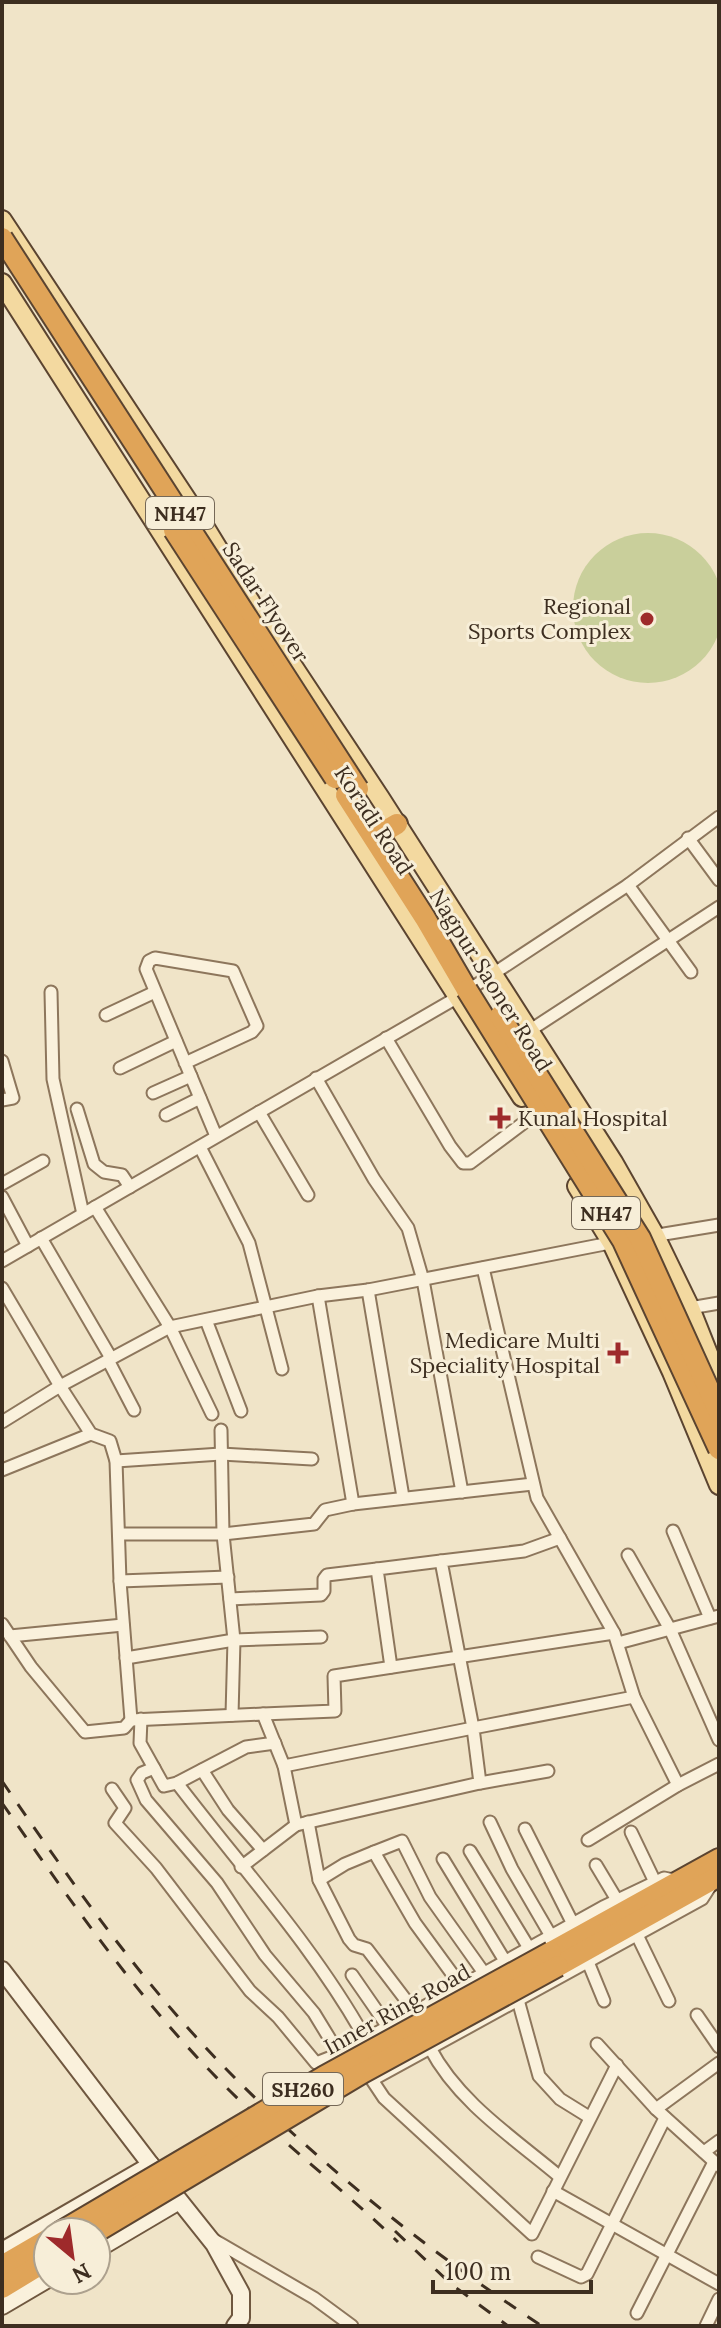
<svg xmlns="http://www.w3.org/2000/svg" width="721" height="2328" font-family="Lora,serif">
	<rect width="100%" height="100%" fill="#f0e4c8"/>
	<circle fill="#c9cf9b" cx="648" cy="608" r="75"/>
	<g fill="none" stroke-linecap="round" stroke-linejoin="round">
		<defs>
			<g id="street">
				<path d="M 688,838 L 719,880"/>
				<path d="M 628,885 L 691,972"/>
				<path d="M 51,992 L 53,1079 L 83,1214"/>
				<path d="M 106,1015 L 155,992"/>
				<path d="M 529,1031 L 719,907"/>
				<path d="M 386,1038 L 450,1146 L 463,1163 L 470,1163 L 534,1115"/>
				<path d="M 2,1061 L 13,1098 L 2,1100"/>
				<path d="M 185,1063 L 252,1032 L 257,1026 L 233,971 L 155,958 L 149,961 L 146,969 L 216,1136"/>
				<path d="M 120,1068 L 176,1041"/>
				<path d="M 316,1078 L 374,1179 L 408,1228 L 423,1280 L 462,1492"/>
				<path d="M 153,1093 L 191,1076"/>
				<path d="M 77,1109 L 94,1164 L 104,1172 L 122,1175 L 130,1187"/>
				<path d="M 259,1112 L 308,1195"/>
				<path d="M 166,1115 L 200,1098"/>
				<path d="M 200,1147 L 249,1243 L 282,1369"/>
				<path d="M 2,1184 L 43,1161"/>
				<path d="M 2,1197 L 28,1246"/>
				<path d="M 95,1207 L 170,1327 L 212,1414"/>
				<path d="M 652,1236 L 719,1225"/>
				<path d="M 41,1238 L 111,1358"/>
				<path d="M 2,1261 L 458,997 L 628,885 L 719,817"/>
				<path d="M 483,1268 L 537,1498 L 614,1633 L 634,1697 L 678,1785"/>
				<path d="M 2,1288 L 60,1386 L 170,1327 L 318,1296 L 368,1290 L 615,1242"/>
				<path d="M 368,1290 L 403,1497"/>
				<path d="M 318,1296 L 353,1504"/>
				<path d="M 690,1308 L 719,1303"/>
				<path d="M 206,1320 L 241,1411"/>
				<path d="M 108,1360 L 134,1410"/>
				<path d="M 2,1422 L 60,1386 L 91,1434 L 110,1441 L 116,1461 L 120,1581 L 131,1720 L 263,1714 L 284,1766 L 473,1728 L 441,1561 L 524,1551 L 560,1538"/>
				<path d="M 221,1430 L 223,1534 L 234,1640 L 232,1715"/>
				<path d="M 116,1461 L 221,1454 L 312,1459"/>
				<path d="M 2,1470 L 91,1434"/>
				<path d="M 673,1531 L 710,1618"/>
				<path d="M 120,1534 L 223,1534 L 314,1524 L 325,1510 L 353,1504 L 533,1484"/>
				<path d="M 628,1555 L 670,1629 L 719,1740"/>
				<path d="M 120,1581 L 228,1577"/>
				<path d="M 230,1599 L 321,1595 L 324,1591 L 324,1579 L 327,1575 L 377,1569"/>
				<path d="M 2,1624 L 31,1667 L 85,1732 L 124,1728 L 131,1720"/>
				<path d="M 10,1636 L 123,1625"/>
				<path d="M 618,1643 L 719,1616"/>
				<path d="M 126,1658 L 234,1640 L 321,1637"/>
				<path d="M 391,1667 L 377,1569 L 441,1561"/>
				<path d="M 263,1714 L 335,1711 L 334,1676 L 614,1633"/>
				<path d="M 141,1719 L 140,1743 L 164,1786 L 177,1783 L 246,1747 L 275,1743"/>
				<path d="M 284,1766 L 296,1825 L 480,1783 L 473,1728 L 634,1697"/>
				<path d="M 154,1768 L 142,1773 L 137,1780 L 146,1800 L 217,1883 L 265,1955 L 314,2013 L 339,2054"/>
				<path d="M 202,1770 L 228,1810 L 263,1850"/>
				<path d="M 177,1783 C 241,1867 315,1948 366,2040"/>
				<path d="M 480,1783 L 548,1771"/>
				<path d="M 112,1789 L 125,1808 L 115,1823 L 156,1868 L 250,1991 L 278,2017 L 316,2063 L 339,2054 L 603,1907 L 664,1878 L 679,1881"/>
				<path d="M 308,1822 L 319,1880 L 349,1939 L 354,1945 L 367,1949 L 415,2012"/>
				<path d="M 490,1822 L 512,1869 L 551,1936"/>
				<path d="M 525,1829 L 573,1924"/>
				<path d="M 631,1832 L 655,1882"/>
				<path d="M 588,1840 L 678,1785 L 719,1764"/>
				<path d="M 470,1851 L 529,1948"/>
				<path d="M 443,1859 L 505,1961"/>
				<path d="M 596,1865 L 617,1900"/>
				<path d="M 241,1867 L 296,1825"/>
				<path d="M 319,1880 L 345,1864 L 374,1852"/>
				<path d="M 637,1935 L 669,2001"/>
				<path d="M 588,1962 L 604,2001"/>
				<path d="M 352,1975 L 388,2027"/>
				<path d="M 461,1986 L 415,1923 L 374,1852 L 402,1841 L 430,1897 L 484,1973"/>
				<path d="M 518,2000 L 539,2076 L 560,2099 L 589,2117"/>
				<path d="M 697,2015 L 719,2047"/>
				<path d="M 597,2044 L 656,2109 L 719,2166"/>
				<path d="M 430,2048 C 458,2102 515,2139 560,2177"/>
				<path d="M 617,2065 L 532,2234 L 384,2098 L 372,2080 L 702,1899 L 711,1885"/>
				<path d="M 656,2109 L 719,2063"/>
				<path d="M 704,2152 L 719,2141"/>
				<path d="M 553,2191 L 719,2284"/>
				<path d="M 214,2240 L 314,2298 L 352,2326"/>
				<path d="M 538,2257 L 581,2277 L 587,2274 L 665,2118"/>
				<path d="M 637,2313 L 714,2162"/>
				<path d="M 706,2326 L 719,2299"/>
			</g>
			<g id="secondary">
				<path d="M 2,1970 L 151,2165 L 214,2244 L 241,2293 L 241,2318 L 235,2326"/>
				<path d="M 96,2250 L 179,2201"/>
				<path d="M 2,2251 L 151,2165"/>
				<path d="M 2,2306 L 48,2279"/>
			</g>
			<g id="primary">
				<path d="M 2,220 L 204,526 L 251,603 L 380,798 L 613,1162 L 655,1236 L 690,1308 L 719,1381"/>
				<path d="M 2,283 L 522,1097"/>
				<path d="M 577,1186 L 612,1243 L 672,1372 L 719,1485"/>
			</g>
			<g id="highway">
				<path d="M 346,795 L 425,918 L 467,990"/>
				<path d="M 385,831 L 397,824"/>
				<path d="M 551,1952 L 719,1859"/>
				<path d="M 558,1966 L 719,1876"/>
				<path d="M 2,2266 L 48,2239"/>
				<path d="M 2,2288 L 48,2260"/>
			</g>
		</defs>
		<use href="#street" stroke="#8d765c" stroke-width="15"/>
		<use href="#secondary" stroke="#6f573f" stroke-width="20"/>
		<use href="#primary" stroke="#5b4430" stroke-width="22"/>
		<use href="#highway" stroke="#5b4430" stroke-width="24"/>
		<use href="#street" stroke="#faf1dc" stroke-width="11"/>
		<use href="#secondary" stroke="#faf1dc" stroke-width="16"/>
		<use href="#primary" stroke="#f3d9a0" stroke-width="18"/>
		<use href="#highway" stroke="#e0a458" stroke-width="20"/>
		<g stroke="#3d2e20" stroke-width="3" stroke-dasharray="14 14" stroke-linecap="butt">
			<path d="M 2,1781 C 74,1886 148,1992 239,2082 C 330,2173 434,2255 542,2326"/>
			<path d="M 2,1803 C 72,1903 142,2005 230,2091 C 284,2144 344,2190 398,2242"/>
			<path d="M 395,2231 L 451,2284 L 508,2326"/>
		</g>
		<defs>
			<g id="highway-bridge">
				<path d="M 2,238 L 358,789"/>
				<path d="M 174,530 L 335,778"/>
				<path d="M 467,990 L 623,1241 L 719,1449"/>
				<path d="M 500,1016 L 640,1238 L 719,1412"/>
				<path d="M 60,2232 L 323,2077 L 551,1952"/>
				<path d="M 96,2232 L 364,2072 L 558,1966"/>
			</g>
		</defs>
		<use href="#highway-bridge" stroke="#5b4430" stroke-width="24" stroke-linecap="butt"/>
		<use href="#highway-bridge" stroke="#e0a458" stroke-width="20"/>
	</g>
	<g fill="#9e2a2b" stroke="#f7eed8" stroke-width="3">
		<circle cx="647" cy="619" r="8"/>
		<path d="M496 1106h8v8h8v8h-8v8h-8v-8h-8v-8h8z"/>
		<path d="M614 1341h8v8h8v8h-8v8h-8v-8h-8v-8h8z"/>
	</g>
	<g text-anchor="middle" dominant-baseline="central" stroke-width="6" stroke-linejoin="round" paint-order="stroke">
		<g fill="#f7eed8" stroke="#756857" stroke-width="2">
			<rect x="146" y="497" width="68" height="32" rx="6"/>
			<rect x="572" y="1197" width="68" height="32" rx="6"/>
			<rect x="263" y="2073" width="80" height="32" rx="6"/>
		</g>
		<g font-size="20" font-weight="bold" fill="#3d2e20">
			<text x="180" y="513">NH47</text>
			<text x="606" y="1213">NH47</text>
			<text x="303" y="2089">SH260</text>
		</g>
		<g font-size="22" fill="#3d2e20" stroke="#f7eed8">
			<text transform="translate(266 602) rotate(57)">Sadar Flyover</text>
			<text transform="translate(374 820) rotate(57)">Koradi Road</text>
			<text transform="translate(491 980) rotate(58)">Nagpur Saoner Road</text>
			<text transform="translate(397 2009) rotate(-29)">Inner Ring Road</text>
		</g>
		<g font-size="22" fill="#3d2e20" stroke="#f7eed8" text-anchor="end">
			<text x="631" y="606">Regional<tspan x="631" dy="25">Sports Complex</tspan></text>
			<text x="518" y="1118" text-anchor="start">Kunal Hospital</text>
			<text x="600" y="1340">Medicare Multi<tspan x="600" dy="25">Speciality Hospital</tspan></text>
		</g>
	</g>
	<rect width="721" height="2328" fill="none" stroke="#3d2e20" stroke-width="8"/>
	<g transform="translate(72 2256) rotate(151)"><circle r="38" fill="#f7eed8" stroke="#ada18e" stroke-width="2"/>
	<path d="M0-6L14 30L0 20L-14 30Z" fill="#9e2a2b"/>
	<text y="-12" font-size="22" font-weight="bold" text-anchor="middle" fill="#3d2e20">N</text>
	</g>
	<path d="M433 2280v12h158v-12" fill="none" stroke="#3d2e20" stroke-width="4"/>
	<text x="445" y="2280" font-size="24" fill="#3d2e20" stroke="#f7eed8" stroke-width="6" paint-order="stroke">100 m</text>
</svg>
